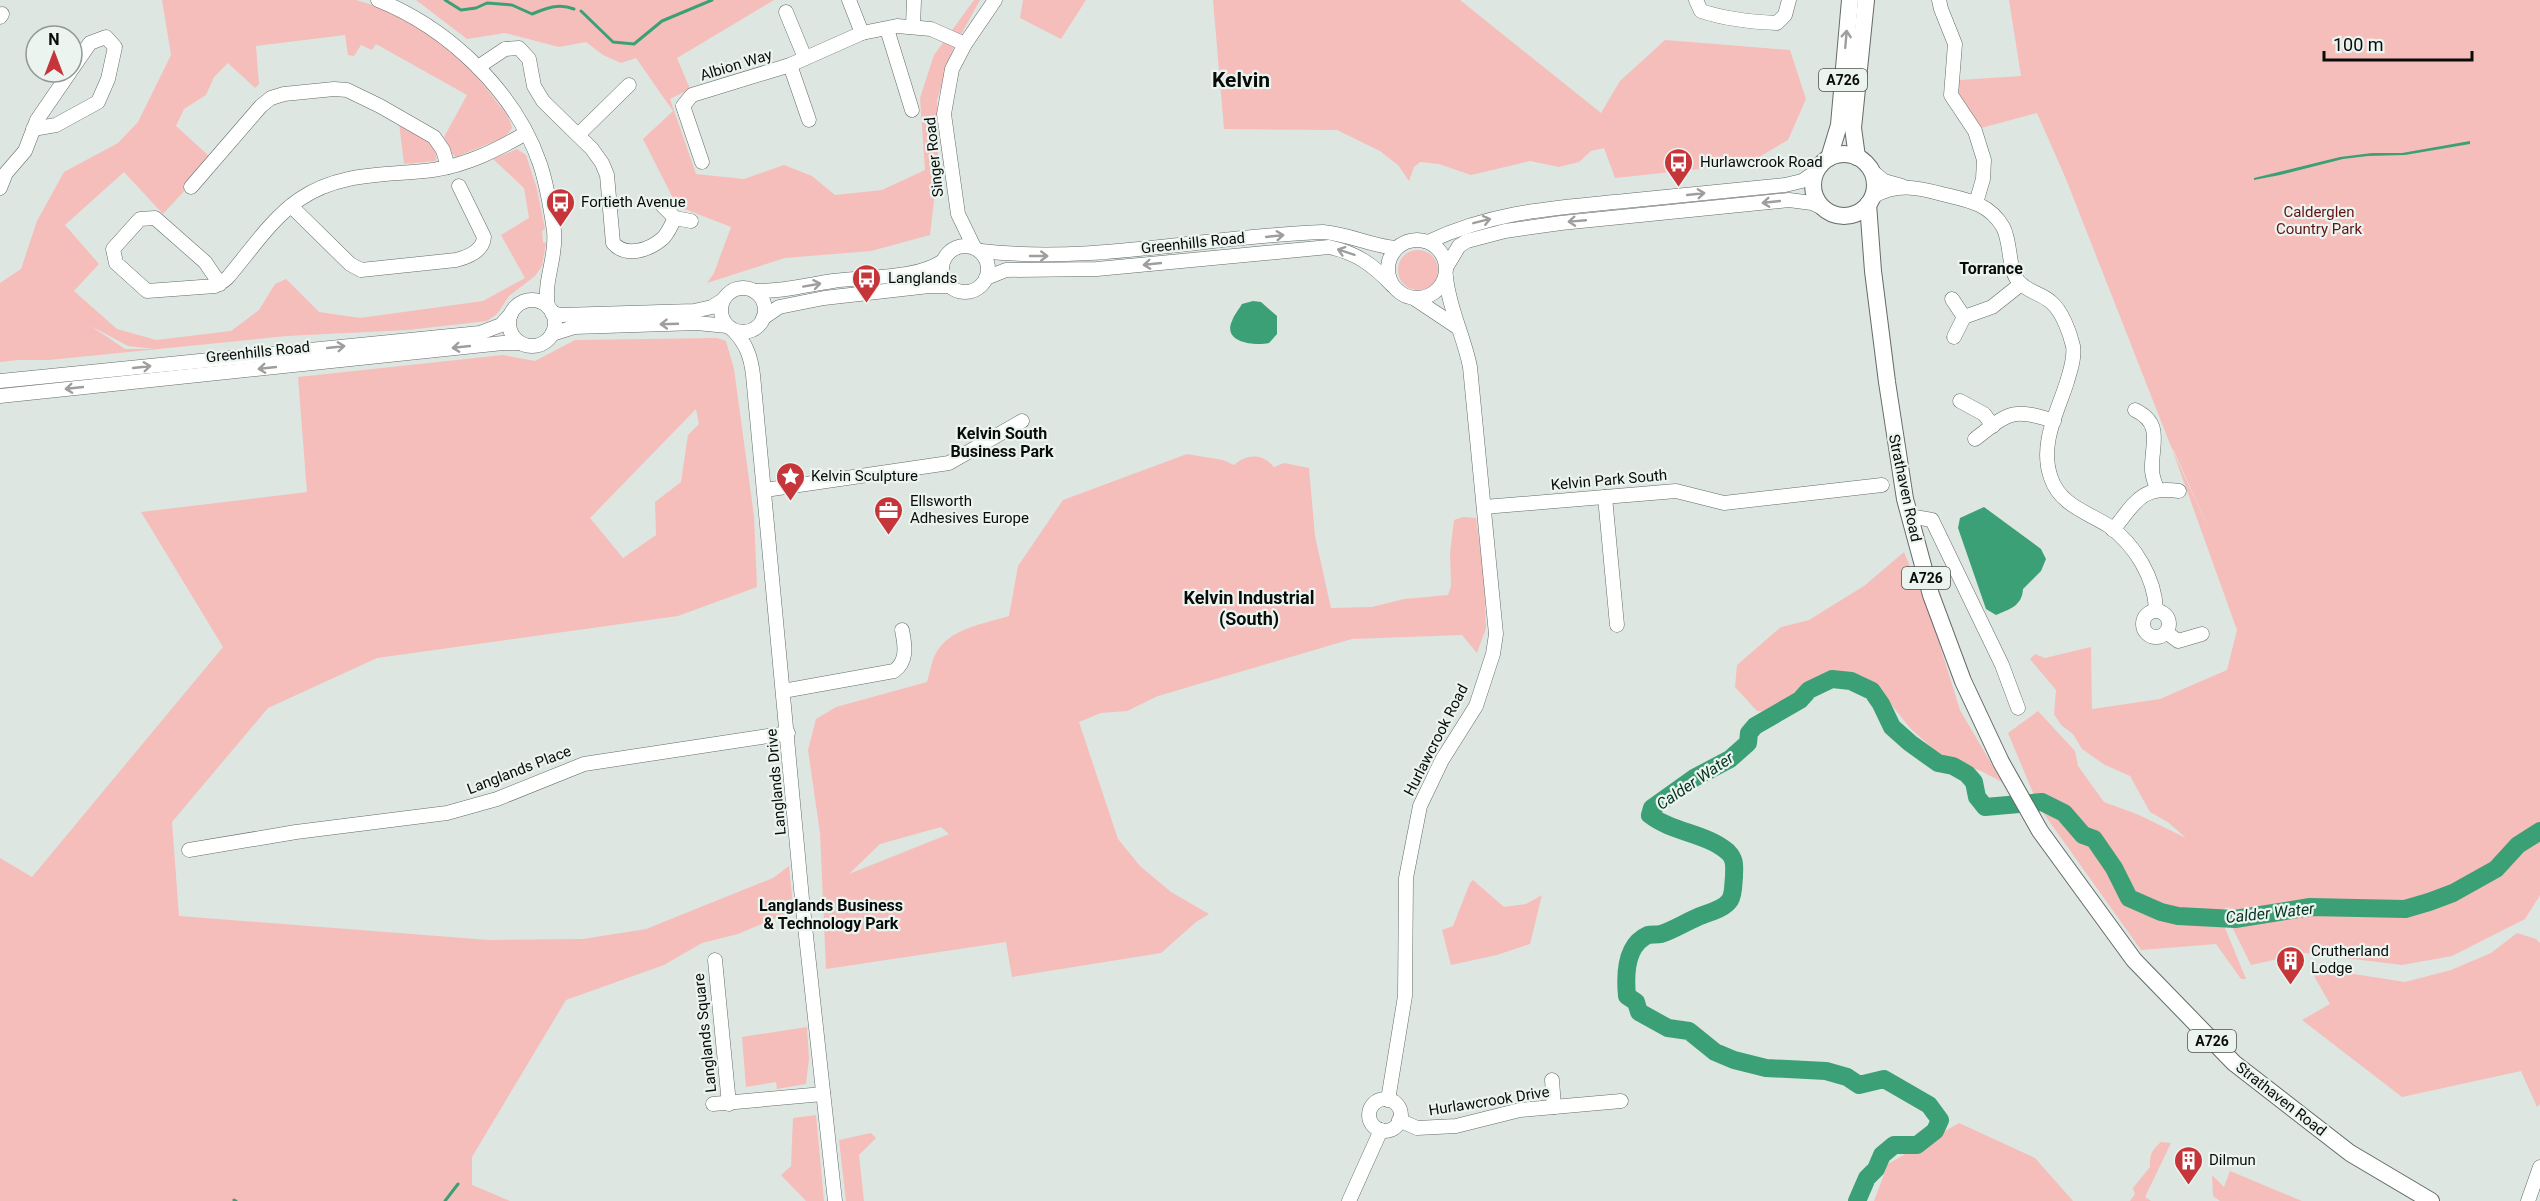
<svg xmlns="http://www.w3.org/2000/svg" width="2540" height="1201" font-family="Roboto,sans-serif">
	<rect width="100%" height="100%" fill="#dde6e1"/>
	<g fill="#f6beba" fill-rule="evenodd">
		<path d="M 162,0 L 356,0 C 412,15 459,51 493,97 C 500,107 510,116 512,128 L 505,137 L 456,157 L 452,154 L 444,137 L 467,95 L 376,44 L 372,50 L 361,45 L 354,56 L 348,55 L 345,35 L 256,46 L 259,84 L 255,88 L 228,63 L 214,77 L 206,95 L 184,109 L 176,126 L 210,157 L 187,188 L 163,214 L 124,172 L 65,225 L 99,264 L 74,291 L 117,329 L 156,340 L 231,331 L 259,310 L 275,284 L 286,279 L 319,312 L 360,318 L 483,301 L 525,278 L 501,235 L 529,218 L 524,188 L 493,159 L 517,149 L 526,155 L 537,189 L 545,229 L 542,231 L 543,242 L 546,243 L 542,266 L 535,276 L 509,296 L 497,314 L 487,321 L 408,330 L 287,336 L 49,360 L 18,360 L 0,362 L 0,283 L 21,269 L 37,221 L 64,172 L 118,143 L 138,122 L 171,55 ZM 91,326 L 128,346 L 155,349 L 125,349 Z"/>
		<path d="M 416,0 L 774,0 L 677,58 L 690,89 L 670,99 L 696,174 L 744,179 L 784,165 L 812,176 L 835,195 L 882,190 L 925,170 L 920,98 L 934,55 L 974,0 L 980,0 L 953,49 L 937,100 L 938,165 L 930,235 L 871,251 L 785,258 L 707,283 L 714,273 L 731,227 L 677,206 L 643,139 L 673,111 L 636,58 L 621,63 L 603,55 L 586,42 L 559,47 L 505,33 L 467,39 Z"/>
		<path d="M 1023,0 L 1086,0 L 1061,39 L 1020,18 Z"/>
		<path d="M 1213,0 L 1460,0 L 1601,113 L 1620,81 L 1665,40 L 1790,50 L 1806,99 L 1788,140 L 1747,164 L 1615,178 L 1604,148 L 1591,151 L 1579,162 L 1559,167 L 1530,161 L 1471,175 L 1439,164 L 1420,162 L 1414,167 L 1409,181 L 1398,165 L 1380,151 L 1337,130 L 1224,129 Z"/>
		<path d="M 2009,0 L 2540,0 L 2540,895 L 2525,919 L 2452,956 L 2402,965 L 2305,953 L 2251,965 L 2233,929 L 2229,907 L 2215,912 L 2215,915 L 2178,916 L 2161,912 L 2129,898 L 2114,868 L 2086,829 L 2044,810 L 2073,830 L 2097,851 L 2126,901 L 2174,919 L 2223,923 L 2246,979 L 2241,979 L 2216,944 L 2141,950 L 2039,807 L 2008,733 L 2038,711 L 2075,751 L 2078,766 L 2104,802 L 2139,815 L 2186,838 L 2169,823 L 2150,812 L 2130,776 L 2105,765 L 2082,749 L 2073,734 L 2061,725 L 2054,714 L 2056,690 L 2030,659 L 2035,654 L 2045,658 L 2091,647 L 2092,709 L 2160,699 L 2227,670 L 2237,630 L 2172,449 L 2066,179 L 2037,113 L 1981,128 L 1958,93 L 1959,80 L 2021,76 ZM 2172,449 L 2173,449 L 2214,540 Z"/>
		<path d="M 399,123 C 412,130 440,144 436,161 L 404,164 Z"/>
		<circle cx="1418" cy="270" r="20"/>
		<path d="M 717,338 L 726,341 L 734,369 L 754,516 L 757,587 L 678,616 L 377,658 L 268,708 L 172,822 L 179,916 L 489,940 L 583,939 L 646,929 L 773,878 L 789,866 L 793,906 L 785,914 L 738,934 L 702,943 L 664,965 L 566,1000 L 472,1157 L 472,1185 L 510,1201 L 0,1201 L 0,858 L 32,877 L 223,647 L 141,512 L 307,492 L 298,377 L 503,355 L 535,361 L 575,340 ZM 696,409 L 699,424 L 688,435 L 681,482 L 655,502 L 656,535 L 623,558 L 590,518 Z"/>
		<path d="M 1187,454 L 1223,460 L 1234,465 C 1247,454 1262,453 1274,467 L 1284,463 L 1309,468 L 1315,536 L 1331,608 L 1372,607 L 1404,599 L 1448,595 L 1451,586 L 1450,553 L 1454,520 L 1463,517 L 1476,518 L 1484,576 L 1486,628 L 1477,653 L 1462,635 L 1352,639 L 1158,696 L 1127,711 L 1101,713 L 1079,722 L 1118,839 L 1140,866 L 1171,892 L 1209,914 L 1196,922 L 1161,953 L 1012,977 L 1006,942 L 826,969 L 820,833 L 808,750 L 816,719 L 836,707 L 927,682 C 930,673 931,663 935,655 C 948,628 984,624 1009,616 L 1018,566 L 1063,500 ZM 941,827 L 949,834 L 849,874 L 880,844 Z"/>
		<path d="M 1904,552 L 1930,614 L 1960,710 L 2002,782 L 1981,771 L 1941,756 L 1910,728 L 1890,703 L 1849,675 L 1819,675 L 1778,713 L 1757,711 L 1735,687 L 1737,665 L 1781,627 L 1809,620 L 1864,586 Z"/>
		<path d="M 1473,880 L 1504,907 L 1526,904 L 1542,895 L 1530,944 L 1497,955 L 1451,965 L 1442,930 L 1453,926 L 1470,883 Z"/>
		<path d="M 2517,933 L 2536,939 L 2540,943 L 2540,1104 L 2537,1107 L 2521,1071 L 2402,1097 L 2302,1020 L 2330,1004 L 2309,967 L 2405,982 L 2451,970 L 2491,953 Z"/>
		<path d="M 807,1027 L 809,1059 L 806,1084 L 777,1089 L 776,1082 L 746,1087 L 742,1037 Z"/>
		<path d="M 816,1115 L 824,1201 L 806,1201 L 781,1175 L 791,1166 L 793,1118 Z"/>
		<path d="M 1959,1123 L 2035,1158 L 2073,1201 L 1874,1201 L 1888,1164 Z"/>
		<path d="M 871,1133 L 876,1138 L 859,1155 L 864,1201 L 846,1201 L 839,1140 Z"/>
		<path d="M 2161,1142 L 2171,1143 L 2145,1197 L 2151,1201 L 2130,1201 L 2135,1194 L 2133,1188 L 2150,1167 C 2150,1154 2151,1151 2161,1142 Z"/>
		<path d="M 2230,1171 L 2302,1201 L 2220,1201 L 2213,1196 L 2212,1175 L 2224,1187 Z"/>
	</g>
	<g fill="#3ba075">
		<path d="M 2470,141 L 2470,144 L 2405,155 L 2368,156 L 2343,159 L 2280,175 L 2254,180 L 2254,178 L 2340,157 L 2372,153 L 2402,153 Z"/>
		<path d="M 1253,301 L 1261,302 L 1277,316 L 1277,334 L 1269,343 C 1255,346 1222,343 1232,321 C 1234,315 1239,309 1242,304 Z"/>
		<path d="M 1984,507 L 2041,549 L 2046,559 L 2041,571 L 2023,589 C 2022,606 2010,609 1996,615 L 1986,609 L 1958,528 L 1960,518 Z"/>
	</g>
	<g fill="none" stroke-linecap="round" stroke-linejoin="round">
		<g stroke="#3ba075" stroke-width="3">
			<path d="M 445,0 L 461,10 L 476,8 L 487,3 L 512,5 L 532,14 C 546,8 559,3 574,9"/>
			<path d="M 581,11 L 613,42 L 634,44 L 662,21 L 712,0"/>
			<path d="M 234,1200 L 236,1201"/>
			<path d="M 445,1201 L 458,1184"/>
		</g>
		<path stroke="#3ba075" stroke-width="18" d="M 1857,1201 L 1867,1178 L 1876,1169 L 1882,1155 L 1894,1145 L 1917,1145 L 1935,1131 L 1940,1120 L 1929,1105 L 1884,1079 L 1859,1085 L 1847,1077 L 1826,1071 L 1766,1068 L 1734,1060 L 1715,1052 L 1689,1031 L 1668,1028 L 1639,1012 L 1636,1002 L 1627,996 C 1625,975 1625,945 1648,935 C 1652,934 1657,935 1661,934 C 1676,929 1689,920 1703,915 C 1712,912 1725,908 1730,900 C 1734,893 1733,884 1734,877 C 1734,867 1736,860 1728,852 C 1707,833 1673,833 1650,815 L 1652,808 L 1694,778 L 1730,759 L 1748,743 L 1749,733 L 1755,726 L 1800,700 L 1809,690 L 1832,679 L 1851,681 L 1872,691 L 1881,704 L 1892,727 L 1910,743 L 1938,763 L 1953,766 L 1967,774 L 1974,782 L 1977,797 L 1985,807 L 2042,802 L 2064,813 L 2083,835 L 2094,839 L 2114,868 L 2129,898 L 2161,912 L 2178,916 L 2235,919 L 2310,907 L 2405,909 L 2429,902 L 2453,893 L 2496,869 L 2518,845 L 2540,831"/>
		<defs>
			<g id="minor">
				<path d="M 378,0 C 448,28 515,91 540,164 C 547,185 551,210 554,231 C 557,258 543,280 548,307"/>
				<path d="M 849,0 L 862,33"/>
				<path d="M 1696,0 L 1701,11 C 1725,19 1752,22 1777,23 L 1785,15 L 1789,0"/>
				<path d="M 1939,0 L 1941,9 L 1955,44 L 1951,95 L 1975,131 L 1984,160 L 1983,179 L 1976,203"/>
				<path d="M 786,12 L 805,58"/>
				<path d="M 0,17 L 2,14"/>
				<path d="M 913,26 L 914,0"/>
				<path d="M 887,29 L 912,110"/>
				<path d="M 790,65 L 809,120"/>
				<path d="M 478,67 L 505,49 L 519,48 L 529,59 L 534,86 L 543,101 L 592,149 L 602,163 L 607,175 L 613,243 C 626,258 649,250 662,239 C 668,234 671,225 675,218"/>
				<path d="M 33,129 L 56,125 L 98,102 L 108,79 L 115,47 L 106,37 L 90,43 L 72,69"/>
				<path d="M 578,135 L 629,85"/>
				<path d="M 702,162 L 683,106 L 692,95 L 790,65 L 862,33 L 897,26 L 931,29 L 965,44"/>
				<path d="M 1873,172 L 1884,181 L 1902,186"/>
				<path d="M 191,187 L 261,106 L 271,98 L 284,94 L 334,89 L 347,90 L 380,106 L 434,137 L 443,150 L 448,167"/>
				<path d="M 0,188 L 6,173 L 25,151 L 37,120 L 70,72"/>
				<path d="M 1872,197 C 1897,183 1916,187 1942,194 C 1967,200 1989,203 2003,227 C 2012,244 2007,270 2020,283 C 2029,292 2042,294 2051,302 C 2062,311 2070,333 2073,346 C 2075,358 2070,371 2067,382 C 2057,413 2039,445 2051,478 C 2060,505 2087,512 2109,526 C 2135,545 2155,578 2156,610"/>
				<path d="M 662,205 L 675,218 L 691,221"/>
				<path d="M 291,206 L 350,264 L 361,270 L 456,260 C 468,257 483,251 484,237 L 459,186"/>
				<circle cx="1417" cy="269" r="29"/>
				<path d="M 1428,242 C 1494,211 1554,208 1625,201 C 1678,196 1731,190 1785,185 L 1802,181 L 1817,171"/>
				<circle cx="965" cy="269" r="23"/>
				<path d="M 974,247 L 958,214 L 944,114 L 952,69 L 965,44 L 995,0"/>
				<path d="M 981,251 C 1096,264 1208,236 1323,232 C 1349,234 1371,246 1396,248"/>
				<path d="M 1447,266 L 1459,246 L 1467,241 L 1505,231 L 1561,223 L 1789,200 L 1812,203 L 1827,210"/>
				<path d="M 986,278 L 1006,270 L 1097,269 L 1329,247 C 1357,253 1373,265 1392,285"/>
				<path d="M 220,284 L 205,262 L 155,218 L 140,219 L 113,249 L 116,263 L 147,291 L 215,286 C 221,283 225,281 229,276 C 251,250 272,218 300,199 C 341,171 387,176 433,170 C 467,165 497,150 526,133"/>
				<circle cx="743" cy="310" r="22"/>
				<path d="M 754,291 C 781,292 806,285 833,281 C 866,276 915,280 943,261"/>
				<path d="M 1415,299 L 1457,327"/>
				<path d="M 1952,299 L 1964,317 L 1954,337"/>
				<circle cx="532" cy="323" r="23"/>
				<path d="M 552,313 L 562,315 L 694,311 L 712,307 L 723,300"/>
				<path d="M 1964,317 L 1992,307 L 2021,284"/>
				<path d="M 763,318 L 779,307 L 824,298 L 929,286 L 950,286"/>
				<path d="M 733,330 C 746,343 751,357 753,375 L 802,899 L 835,1201"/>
				<path d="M 552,334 L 574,327 L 697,323 L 727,326"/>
				<path d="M 0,381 L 480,333 L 501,325 L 511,314"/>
				<path d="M 0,396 L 503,343 L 520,343"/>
				<path d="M 1960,401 L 1984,414 L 1993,426"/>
				<path d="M 2135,410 C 2164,424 2151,445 2152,470 C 2152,476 2155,483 2157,489"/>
				<path d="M 1975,439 C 2009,413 2011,407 2054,421"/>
				<path d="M 765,490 L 949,463 L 1022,421"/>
				<path d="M 1605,497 L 1617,625"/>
				<path d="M 1484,507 L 1676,491 L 1724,503 L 1882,485"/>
				<path d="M 1909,516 L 1932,520 L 2002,665 L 2018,708"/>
				<path d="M 2113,530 C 2135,503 2141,485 2179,491"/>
				<circle cx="2156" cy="624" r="13"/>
				<path d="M 2166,632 L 2178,641 L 2202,634"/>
				<path d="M 783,691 L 894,671 C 908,661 905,645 902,630"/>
				<path d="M 189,850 L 296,832 L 447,813 L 497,799 L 584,764 L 788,733"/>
				<path d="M 715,960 L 729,1104"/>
				<path d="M 1552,1080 L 1554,1107"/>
				<circle cx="1385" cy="1115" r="16"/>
				<path d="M 1388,1100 L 1405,996 L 1406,878 L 1420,806 L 1442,760 L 1476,706 L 1493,654 L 1496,634 L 1470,367 C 1464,336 1449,309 1446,277"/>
				<path d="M 713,1104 L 823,1094"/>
				<path d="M 1399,1120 L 1417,1128 L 1456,1126 L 1520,1110 L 1621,1101"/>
				<path d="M 1349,1201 L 1381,1130"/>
				<path d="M 2528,1201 L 2540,1167"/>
			</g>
			<g id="major">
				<circle cx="1844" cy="185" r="31"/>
				<path d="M 1857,157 L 1853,128 L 1866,0"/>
				<path d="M 1829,158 L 1839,125 L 1850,0"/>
				<path d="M 1868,204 L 1873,271 L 1887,382 L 1905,499 L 1931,595 L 1963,681 L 2001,762 L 2040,831 L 2134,960 L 2234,1063 L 2350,1153 L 2431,1201"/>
			</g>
		</defs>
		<use href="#minor" stroke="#646c68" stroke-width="15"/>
		<use href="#major" stroke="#646c68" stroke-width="18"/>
		<use href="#minor" stroke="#fff" stroke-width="14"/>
		<use href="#major" stroke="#fff" stroke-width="16"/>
	</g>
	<defs><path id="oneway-shaft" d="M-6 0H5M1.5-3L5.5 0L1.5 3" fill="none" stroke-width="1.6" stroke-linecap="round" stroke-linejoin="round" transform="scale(1.5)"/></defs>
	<g stroke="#9d9e9d">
		<use href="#oneway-shaft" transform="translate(1846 39) rotate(-85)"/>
		<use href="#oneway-shaft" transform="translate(1696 194) rotate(-6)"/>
		<use href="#oneway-shaft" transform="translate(1771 202) rotate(174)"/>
		<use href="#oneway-shaft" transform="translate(1482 221) rotate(-14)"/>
		<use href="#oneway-shaft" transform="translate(1577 221) rotate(175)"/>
		<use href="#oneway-shaft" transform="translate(1275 236) rotate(-6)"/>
		<use href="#oneway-shaft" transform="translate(1346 252) rotate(-162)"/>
		<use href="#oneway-shaft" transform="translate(1039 256)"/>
		<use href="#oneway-shaft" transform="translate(1152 264) rotate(174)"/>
		<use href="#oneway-shaft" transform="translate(812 285) rotate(-10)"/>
		<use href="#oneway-shaft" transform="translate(669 324) rotate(178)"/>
		<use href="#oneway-shaft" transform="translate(336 347) rotate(-6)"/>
		<use href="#oneway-shaft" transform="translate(461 347) rotate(174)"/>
		<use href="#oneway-shaft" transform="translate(142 367) rotate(-6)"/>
		<use href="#oneway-shaft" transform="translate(267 368) rotate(174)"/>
		<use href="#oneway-shaft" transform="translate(74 388) rotate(174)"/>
	</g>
	<defs>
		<symbol id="bus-pin" viewBox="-11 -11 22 30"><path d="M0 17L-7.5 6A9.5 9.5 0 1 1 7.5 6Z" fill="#c5353a" stroke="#ebf4ef"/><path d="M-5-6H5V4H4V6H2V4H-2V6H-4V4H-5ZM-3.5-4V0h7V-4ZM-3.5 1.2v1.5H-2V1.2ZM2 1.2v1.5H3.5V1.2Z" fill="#fff"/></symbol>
		<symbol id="sight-pin" viewBox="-11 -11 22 30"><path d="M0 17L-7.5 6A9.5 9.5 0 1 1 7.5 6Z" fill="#c5353a" stroke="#ebf4ef"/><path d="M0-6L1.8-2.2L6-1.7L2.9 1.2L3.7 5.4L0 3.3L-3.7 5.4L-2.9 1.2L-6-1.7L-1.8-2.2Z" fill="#fff"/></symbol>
		<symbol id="office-pin" viewBox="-11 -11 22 30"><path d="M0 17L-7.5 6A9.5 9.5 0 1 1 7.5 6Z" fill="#c5353a" stroke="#ebf4ef"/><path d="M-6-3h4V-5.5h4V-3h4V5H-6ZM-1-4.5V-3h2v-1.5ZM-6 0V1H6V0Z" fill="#fff"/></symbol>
		<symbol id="building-pin" viewBox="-11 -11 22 30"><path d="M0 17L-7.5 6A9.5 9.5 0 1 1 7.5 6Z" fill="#c5353a" stroke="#ebf4ef"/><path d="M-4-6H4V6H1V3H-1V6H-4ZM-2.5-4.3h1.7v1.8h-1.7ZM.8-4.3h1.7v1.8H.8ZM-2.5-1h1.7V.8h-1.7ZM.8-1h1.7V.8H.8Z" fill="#fff"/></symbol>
	</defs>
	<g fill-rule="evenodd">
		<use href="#bus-pin" x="1662" y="146" width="33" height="45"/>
		<use href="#bus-pin" x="544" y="186" width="33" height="45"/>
		<use href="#bus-pin" x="850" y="262" width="33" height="45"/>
		<use href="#sight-pin" x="774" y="460" width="33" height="45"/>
		<use href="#office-pin" x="872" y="494" width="33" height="45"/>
		<use href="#building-pin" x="2274" y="944" width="33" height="45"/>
		<use href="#building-pin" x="2172" y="1144" width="33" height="45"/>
	</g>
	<g text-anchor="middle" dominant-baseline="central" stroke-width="4.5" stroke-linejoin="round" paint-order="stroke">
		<g fill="#ebf4ef" stroke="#4d524f" stroke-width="1.5">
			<rect x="1819" y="69" width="48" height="22" rx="4.5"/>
			<rect x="1902" y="567" width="48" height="22" rx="4.5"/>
			<rect x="2188" y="1030" width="48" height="22" rx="4.5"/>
		</g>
		<g font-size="14" font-weight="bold" fill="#090c0b">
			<text x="1843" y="80">A726</text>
			<text x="1926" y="578">A726</text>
			<text x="2212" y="1041">A726</text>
		</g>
		<g font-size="15" fill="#090c0b" stroke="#ebf4ef">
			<text transform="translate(736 65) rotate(-17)">Albion Way</text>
			<text transform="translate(934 157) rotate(-96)">Singer Road</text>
			<text transform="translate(1193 243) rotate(-6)">Greenhills Road</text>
			<text transform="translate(258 352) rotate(-6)">Greenhills Road</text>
			<text transform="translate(1609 480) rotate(-5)">Kelvin Park South</text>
			<text transform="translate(1905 488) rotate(78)">Strathaven Road</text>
			<text transform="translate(1436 740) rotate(-63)">Hurlawcrook Road</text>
			<text transform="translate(519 770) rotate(-21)">Langlands Place</text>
			<text transform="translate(776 782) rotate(-95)">Langlands Drive</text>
			<text transform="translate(705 1033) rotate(-96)">Langlands Square</text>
			<text transform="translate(2281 1099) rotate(38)">Strathaven Road</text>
			<text transform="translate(1489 1101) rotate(-9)">Hurlawcrook Drive</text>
		</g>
		<g font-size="15" fill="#090c0b" stroke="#ebf4ef" text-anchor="start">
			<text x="1700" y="162">Hurlawcrook Road</text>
			<text x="581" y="202">Fortieth Avenue</text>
			<text x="888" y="278">Langlands</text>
			<text x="811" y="476">Kelvin Sculpture</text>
			<text x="910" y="501">Ellsworth<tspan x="910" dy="17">Adhesives Europe</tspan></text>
			<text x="2311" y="951">Crutherland<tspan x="2311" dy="17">Lodge</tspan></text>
			<text x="2209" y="1160">Dilmun</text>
		</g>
		<g font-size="15" fill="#651216" stroke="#ebf4ef">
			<text x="2319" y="212">Calderglen<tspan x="2319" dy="17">Country Park</tspan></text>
		</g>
		<g font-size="16" font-weight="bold" fill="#090c0b" stroke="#ebf4ef">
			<text x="1991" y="268">Torrance</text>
			<text x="1002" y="433">Kelvin South<tspan x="1002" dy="18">Business Park</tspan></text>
			<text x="831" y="905">Langlands Business<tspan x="831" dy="18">&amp; Technology Park</tspan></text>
		</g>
		<g font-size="16" font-style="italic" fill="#043220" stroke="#ebf4ef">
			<text transform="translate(1695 781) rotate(-34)">Calder Water</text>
			<text transform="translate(2270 913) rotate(-6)">Calder Water</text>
		</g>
		<g font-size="18" font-weight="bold" fill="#090c0b" stroke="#ebf4ef">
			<text x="1249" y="597">Kelvin Industrial<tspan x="1249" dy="21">(South)</tspan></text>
		</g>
		<g font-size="21" font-weight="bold" fill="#090c0b" stroke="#ebf4ef">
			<text x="1241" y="80">Kelvin</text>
		</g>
	</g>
	<g transform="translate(54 54)"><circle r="28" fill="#ebf4ef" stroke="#919794" stroke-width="1.5"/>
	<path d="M0-4.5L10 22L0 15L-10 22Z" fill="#c5353a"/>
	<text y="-9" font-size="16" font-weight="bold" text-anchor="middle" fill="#090c0b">N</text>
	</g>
	<path d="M2324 51v9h148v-9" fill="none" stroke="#090c0b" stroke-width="3"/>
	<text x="2333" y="51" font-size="18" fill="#090c0b" stroke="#ebf4ef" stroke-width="4.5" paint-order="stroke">100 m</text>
</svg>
